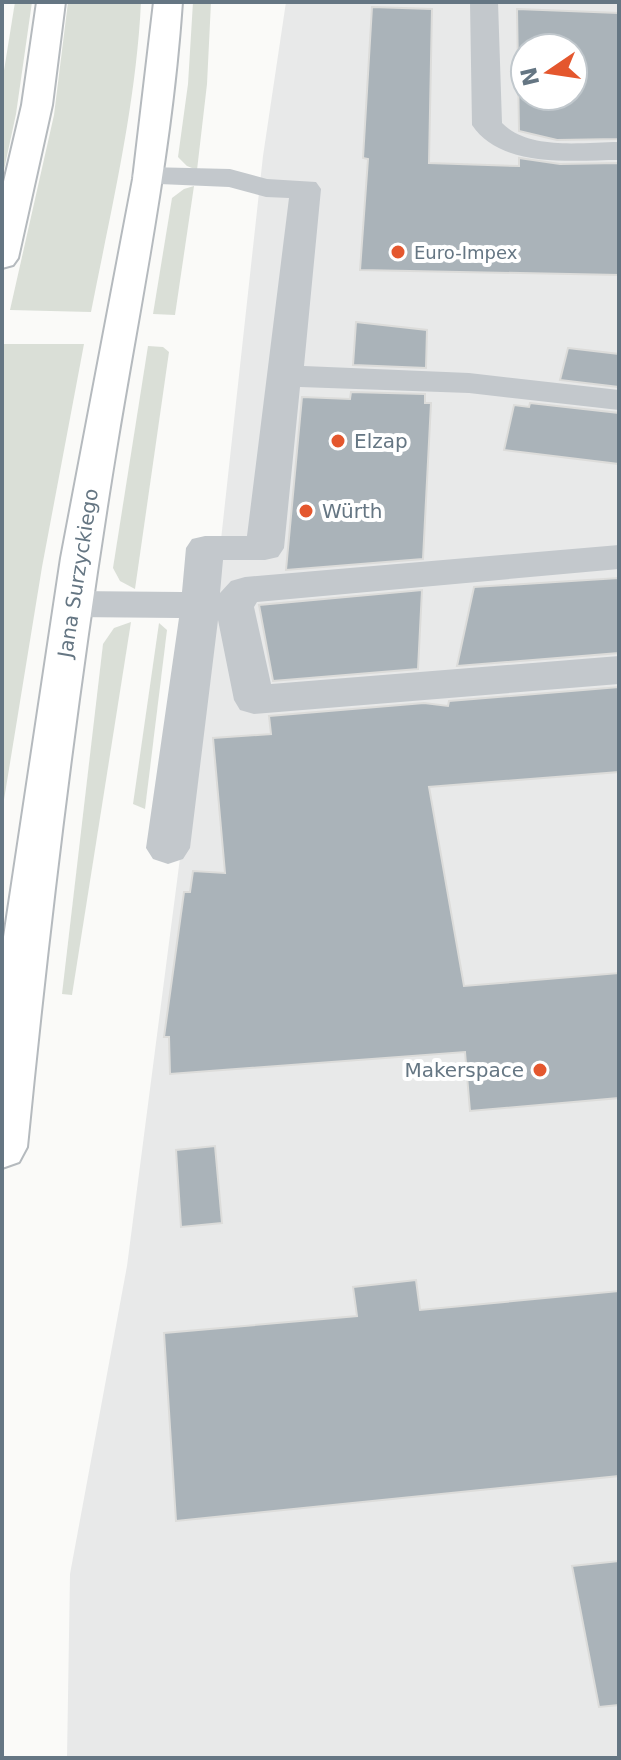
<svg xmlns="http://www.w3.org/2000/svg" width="621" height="1760" font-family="'DejaVu Sans',sans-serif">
	<rect width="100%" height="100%" fill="#fafaf8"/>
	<path fill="#e8e9e9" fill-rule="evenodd" d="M 286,2 L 619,2 L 619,1758 L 67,1758 L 70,1574 L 127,1266 L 219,558 L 263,156 ZM 525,48 L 573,48 L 573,96 L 525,96 Z"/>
	<g fill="#dadfd7">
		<path d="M 15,2 L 32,2 L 16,114 L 2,179 L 2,83 Z"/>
		<path d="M 68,2 L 141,2 C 136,106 111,210 91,312 L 10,310 L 54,115 Z"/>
		<path d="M 193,2 L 211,2 L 207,84 L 197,170 L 187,166 L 178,157 L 188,84 Z"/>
		<path d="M 194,186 L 175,315 L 153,314 L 172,198 L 184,189 Z"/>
		<path d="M 2,344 L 84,344 L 42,567 L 2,812 Z"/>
		<path d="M 148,346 L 163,347 L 169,352 L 135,589 L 120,581 L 113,568 Z"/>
		<path d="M 131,622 L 72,995 L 62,994 L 103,644 L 114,628 Z"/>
		<path d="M 159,623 L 167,630 L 145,809 L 133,804 Z"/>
	</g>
	<g fill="#aab3b9" stroke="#dcdcda" stroke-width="2" fill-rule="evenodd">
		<path d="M 372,7 L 432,9 L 429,163 L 519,166 L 519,158 L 560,164 L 619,163 L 619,275 L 360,270 L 368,159 L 363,158 Z"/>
		<path d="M 517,9 L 619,13 L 619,139 L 557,140 L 519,131 ZM 525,48 L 573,48 L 573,96 L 525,96 Z"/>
		<path d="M 356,322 L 427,330 L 426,368 L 353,365 Z"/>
		<path d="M 568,348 L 619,354 L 619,387 L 560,380 Z"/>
		<path d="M 351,392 L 425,394 L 425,403 L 431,403 L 423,559 L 286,570 L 302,397 L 350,399 Z"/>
		<path d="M 530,403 L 619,413 L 619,464 L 504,450 L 514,405 L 529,407 Z"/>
		<path d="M 619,578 L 619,653 L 457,666 L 474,587 Z"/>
		<path d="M 422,590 L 418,669 L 273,681 L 259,605 Z"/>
		<path d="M 619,687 L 619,772 L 429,787 L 464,986 L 619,973 L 619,1098 L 470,1111 L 465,1052 L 170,1074 L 169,1037 L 164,1037 L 184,892 L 190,892 L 193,871 L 225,873 L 213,738 L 271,734 L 269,716 L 424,703 L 448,706 L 449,701 Z"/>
		<path d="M 215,1146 L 222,1223 L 181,1227 L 176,1150 Z"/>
		<path d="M 416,1280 L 420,1310 L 619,1291 L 619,1476 L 176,1521 L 164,1333 L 357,1316 L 353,1287 Z"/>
		<path d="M 619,1561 L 619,1705 L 599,1707 L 572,1566 Z"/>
	</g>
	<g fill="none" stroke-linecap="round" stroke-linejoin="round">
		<defs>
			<g id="major">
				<path d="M 37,2 L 65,2 L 52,105 L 18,258 L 13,265 L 2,268 L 2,190 L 22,105 Z"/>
				<path d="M 154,2 L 182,2 C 171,164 136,321 111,481 C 76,702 49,924 27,1147 L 19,1162 L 2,1168 L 2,950 L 61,558 L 133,179 Z"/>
			</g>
		</defs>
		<use href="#major" stroke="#b5babe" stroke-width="4"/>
		<g fill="#c3c8cc" fill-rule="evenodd">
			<path d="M 470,2 L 498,2 L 502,123 C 529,151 583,142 619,142 L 619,160 C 572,160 502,169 472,125 Z"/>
			<path d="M 147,167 L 230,169 L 267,179 L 316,182 L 321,189 L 304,366 L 469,373 L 619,390 L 619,410 L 469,393 L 300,387 L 284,548 L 278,557 L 265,560 L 223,560 L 220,593 L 231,581 L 245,577 L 619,545 L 619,569 L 257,602 L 254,607 L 271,684 L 619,656 L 619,684 L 254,714 L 240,710 L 234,700 L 218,620 L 190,848 L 183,859 L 168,864 L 153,859 L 146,848 L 179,618 L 73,617 L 59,613 L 54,604 L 59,595 L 73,591 L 182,592 L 186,548 L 192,539 L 205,536 L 247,536 L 289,198 L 266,197 L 229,187 L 136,183 L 132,176 L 136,169 Z"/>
		</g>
		<use href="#major" fill="#fff" fill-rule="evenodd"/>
	</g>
	<g fill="#e4572e" stroke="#fff" stroke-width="3">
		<circle cx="398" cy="252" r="8"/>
		<circle cx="338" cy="441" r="8"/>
		<circle cx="306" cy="511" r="8"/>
		<circle cx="540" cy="1070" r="8"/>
	</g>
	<g text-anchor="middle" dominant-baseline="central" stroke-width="8" stroke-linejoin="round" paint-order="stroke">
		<g font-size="18" fill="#657683" stroke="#fff" text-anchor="start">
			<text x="414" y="252">Euro-Impex</text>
		</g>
		<g font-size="20" fill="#657683" stroke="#fff" text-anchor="start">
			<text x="354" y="441">Elzap</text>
			<text x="322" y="511">Würth</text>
			<text x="524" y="1070" text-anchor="end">Makerspace</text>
		</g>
		<g font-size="20" fill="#657683" stroke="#fff">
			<text transform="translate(78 573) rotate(-81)">Jana Surzyckiego</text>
		</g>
	</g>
	<rect width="621" height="1760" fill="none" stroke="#657683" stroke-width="8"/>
	<g transform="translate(549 72) rotate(257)"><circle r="38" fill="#ffffff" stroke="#c1c8cd" stroke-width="2"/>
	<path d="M0-6L14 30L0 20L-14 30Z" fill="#e4572e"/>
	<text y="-12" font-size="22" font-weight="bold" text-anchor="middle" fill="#657683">N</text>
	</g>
</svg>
